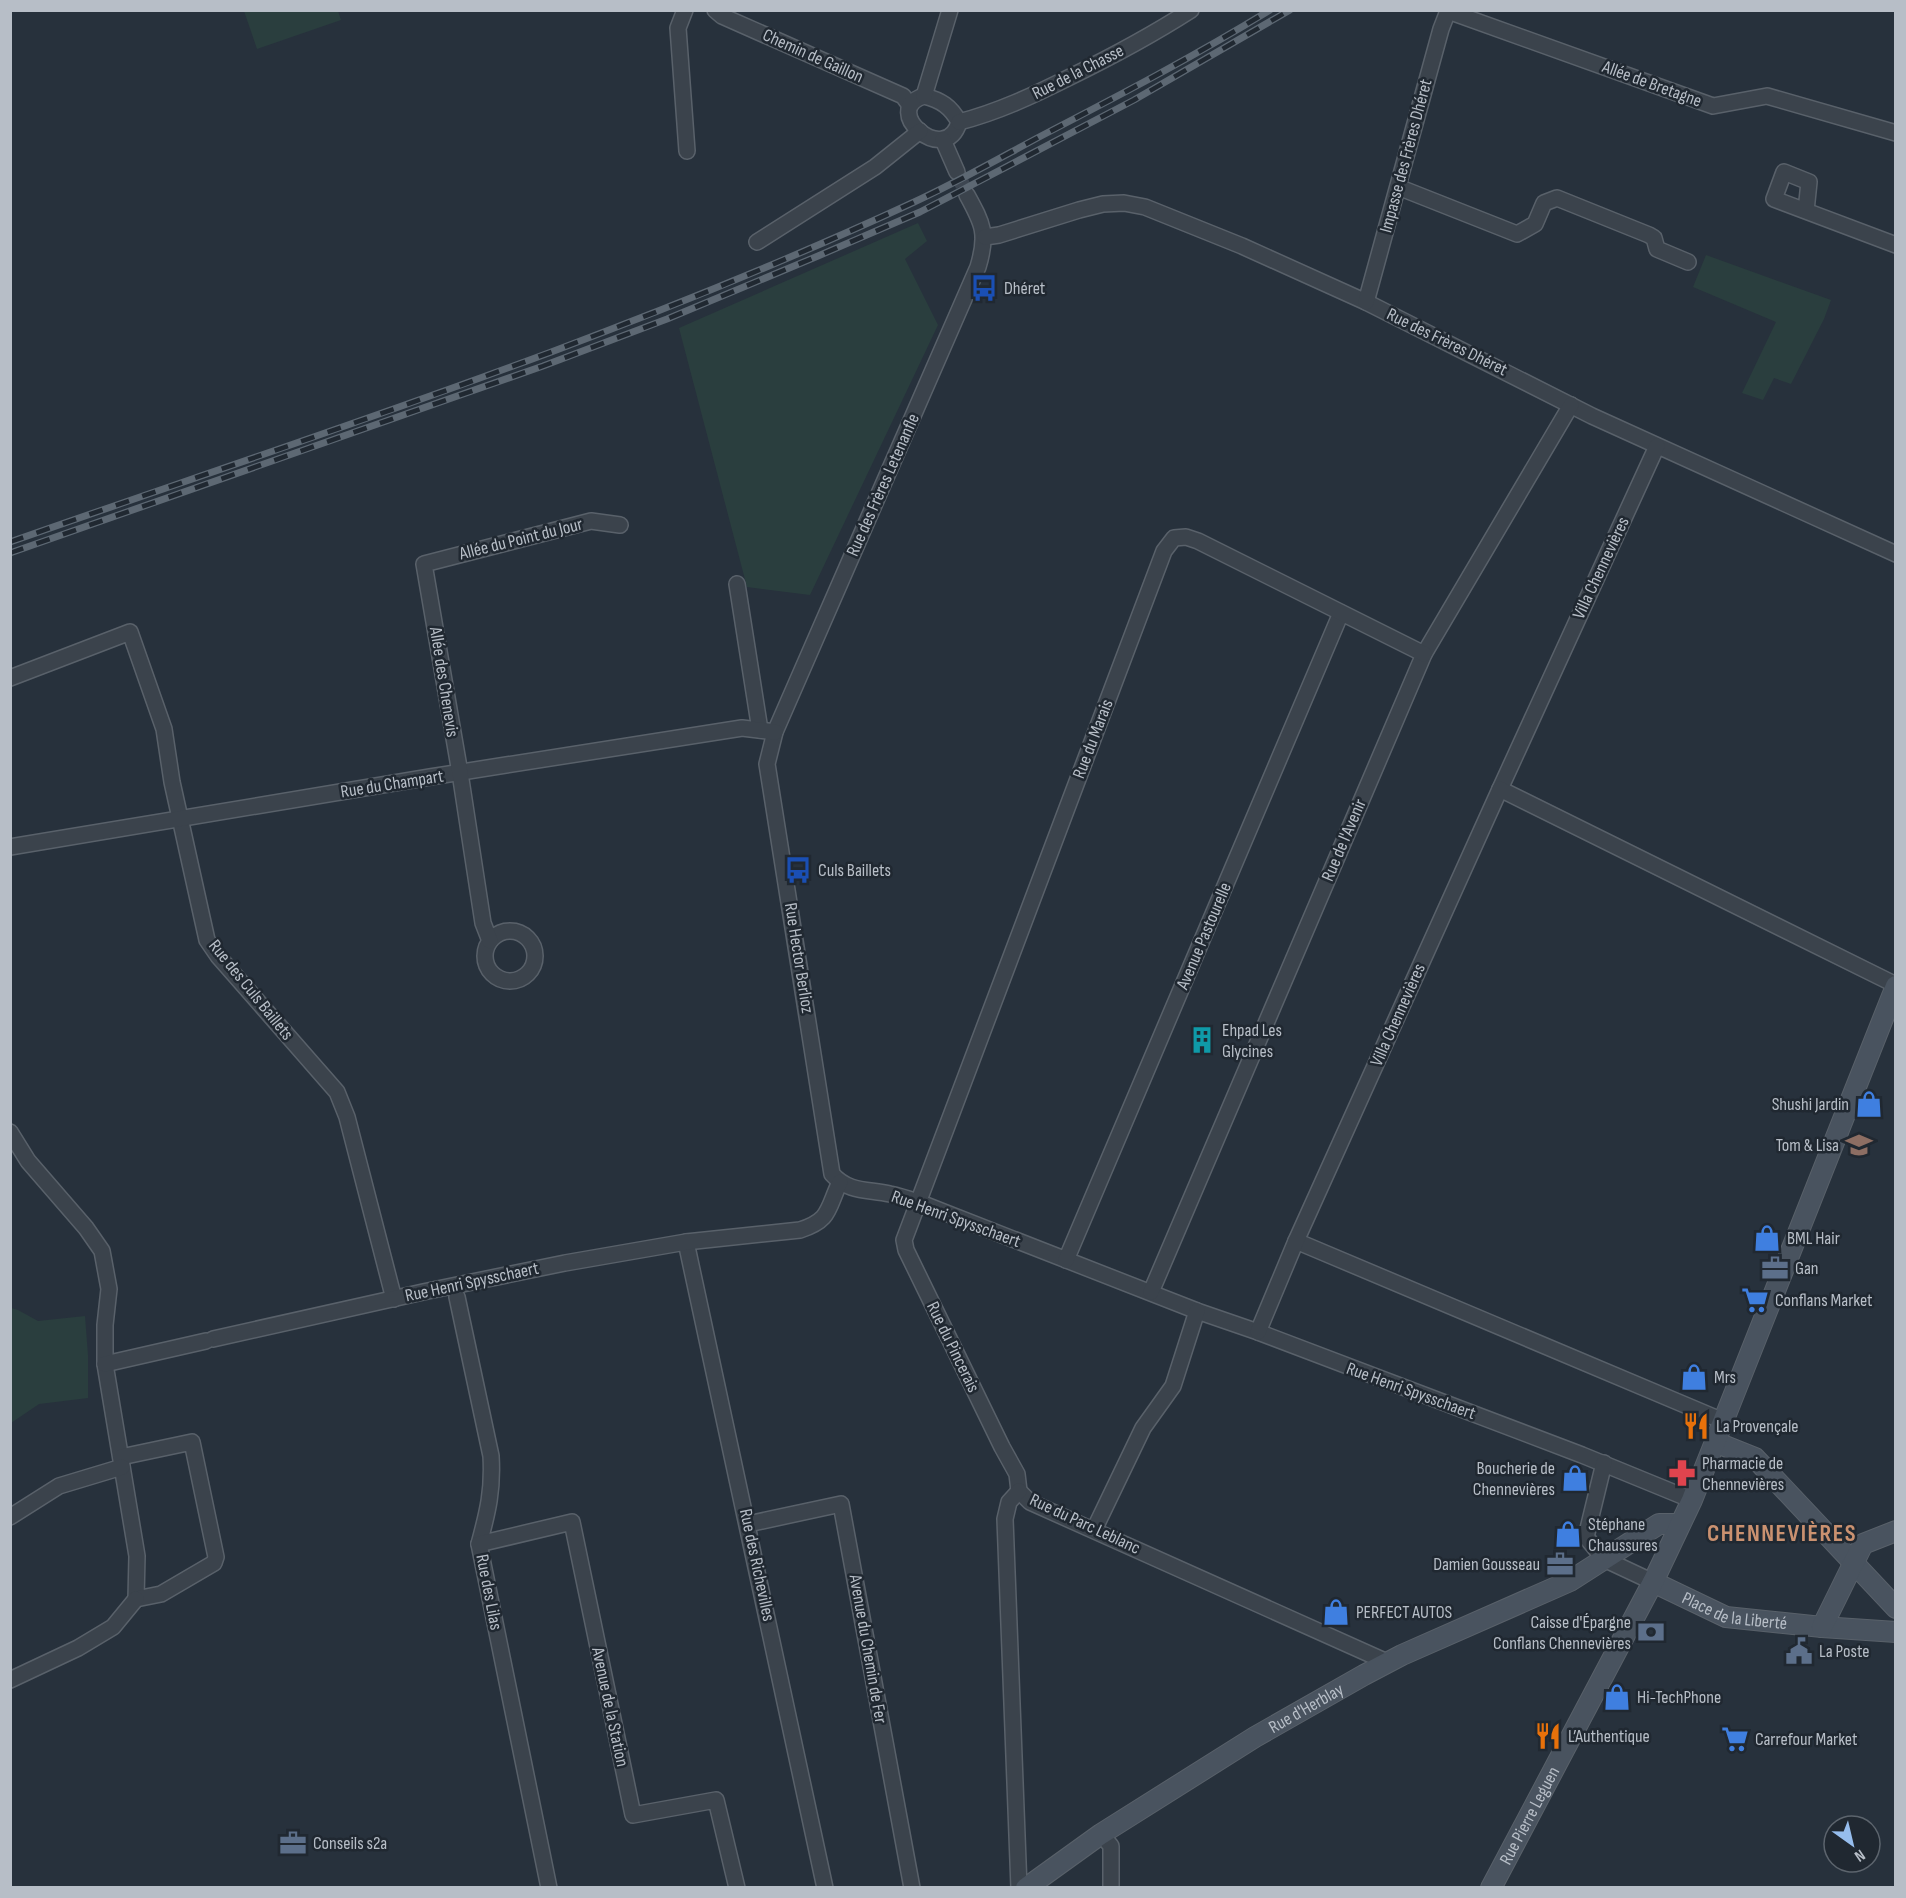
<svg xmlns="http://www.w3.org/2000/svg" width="1906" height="1898" font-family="'Sofia Sans Condensed',sans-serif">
	<rect width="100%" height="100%" fill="#27313c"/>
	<g fill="#2a3e3e">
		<path d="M 244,11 L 338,11 L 341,20 L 257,49 Z"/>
		<path d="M 918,223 L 927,241 L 905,259 L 938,325 L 810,595 L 747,587 L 679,328 Z"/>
		<path d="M 1706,255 L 1831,300 L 1824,319 L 1791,384 L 1774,378 L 1763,400 L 1742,393 L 1776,322 L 1693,287 Z"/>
		<path d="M 11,1308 L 18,1310 L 38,1321 L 85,1316 L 88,1355 L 88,1398 L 39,1404 L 11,1423 Z"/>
	</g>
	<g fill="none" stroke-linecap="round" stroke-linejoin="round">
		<path stroke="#3d4651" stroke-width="15" stroke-dasharray="15 8" stroke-linecap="butt" d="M 957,172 L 967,195"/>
		<defs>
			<g id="street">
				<path d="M 685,10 L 678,28 L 687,151"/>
				<path d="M 715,10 L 722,16 L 903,96 L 909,104"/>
				<path d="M 924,96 C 941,100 951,107 959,122 C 946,168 879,110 924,96 Z"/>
				<path d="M 924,96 L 950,10"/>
				<path d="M 959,122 C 998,112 1034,95 1070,77 C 1111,57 1152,35 1191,10"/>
				<path d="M 943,140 L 957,172"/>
				<path d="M 1398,187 L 1517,234 L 1535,224 L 1544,203 L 1557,198 L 1649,235 L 1654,238 L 1657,249 L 1688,262"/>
				<path d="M 967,195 C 983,224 988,234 978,267 L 775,732 L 767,764 L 832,1174 C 849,1193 868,1189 890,1194 C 900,1196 909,1199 918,1202 L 1197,1311 L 1258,1332 L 1582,1455 L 1692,1500"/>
				<path d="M 1806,211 L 1809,182 L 1784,172 L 1774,199 L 1896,245"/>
				<path d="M 985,237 L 999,235 L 1079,210 L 1103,204 L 1124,203 L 1145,207 L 1242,246 L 1366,302 L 1592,416 L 1896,554"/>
				<path d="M 757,242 L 875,167 L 920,131"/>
				<path d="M 1366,302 L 1441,29 L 1448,11 L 1713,106 L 1767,96 L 1896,133"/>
				<path d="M 737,584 L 760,730"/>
				<path d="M 10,678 L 130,632 L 164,729 L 172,782 L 207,940 L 218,956 L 337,1092 L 347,1117 L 394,1299"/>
				<path d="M 1500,789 L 1657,446"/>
				<path d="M 10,847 L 430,777 L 742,728 L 775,732"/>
				<circle cx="510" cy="956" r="25"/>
				<path d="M 490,941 L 483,923 L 460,773 L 424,564 L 591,521 L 620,525"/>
				<path d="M 10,1132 L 28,1161 L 86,1228 L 102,1251 L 109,1289 L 105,1325 L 105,1364 L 137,1556 L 136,1599"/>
				<path d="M 1296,1241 L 1723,1421"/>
				<path d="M 686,1242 L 825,1888"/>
				<path d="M 1066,1260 L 1341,613"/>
				<path d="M 1151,1292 L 1424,654 L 1571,405"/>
				<path d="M 457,1297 L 491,1456 C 493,1490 488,1511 479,1544 L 549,1888"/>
				<path d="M 1258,1332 L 1296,1241 L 1500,789 L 1896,985"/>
				<path d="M 213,1339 L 423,1292 L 565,1263 L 686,1242 L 800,1230 C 831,1220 827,1209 840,1182"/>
				<path d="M 105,1364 L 206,1341"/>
				<path d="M 121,1457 L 192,1442 L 216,1557 L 214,1563 L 161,1594 L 136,1599"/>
				<path d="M 1604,1463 L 1586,1537 L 1604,1559 L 1653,1582"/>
				<path d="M 1019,1491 L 1017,1474 L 1002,1447 L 906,1250 L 904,1240 L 1164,551 L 1174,538 L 1186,537 L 1198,541 L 1424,654"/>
				<path d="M 1019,1491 L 1030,1502 L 1387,1662"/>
				<path d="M 10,1517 L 59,1486 L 122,1467"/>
				<path d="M 748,1524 L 841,1504 L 912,1888"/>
				<path d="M 1094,1530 L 1143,1428 L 1173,1386 L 1197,1311"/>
				<path d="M 479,1544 L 572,1522 L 633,1815 L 716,1800 L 737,1888"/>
				<path d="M 10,1680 L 78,1648 L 113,1627 L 136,1599"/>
				<path d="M 1101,1834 L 1111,1846 L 1111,1888"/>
				<path d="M 1019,1888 L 1005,1519 L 1009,1502 L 1019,1491"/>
			</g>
			<g id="secondary">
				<path d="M 1715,1442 L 1755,1458 L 1896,1608"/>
				<path id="s1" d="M 1653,1582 L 1726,1617 L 1822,1627 L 1896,1632"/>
				<path d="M 1822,1627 L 1863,1544 L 1896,1531"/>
				<path id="s2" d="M 1026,1888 L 1101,1834 L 1255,1737 L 1364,1675 L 1402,1655 L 1570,1581 L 1659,1524 L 1680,1524"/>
				<path id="s3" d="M 1491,1888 L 1653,1582 L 1692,1500 L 1896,986"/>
			</g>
		</defs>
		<use href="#street" stroke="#59616a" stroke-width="18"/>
		<use href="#secondary" stroke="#59616a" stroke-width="22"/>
		<use href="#street" stroke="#3b434c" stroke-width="15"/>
		<use href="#secondary" stroke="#49535f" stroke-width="20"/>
		<defs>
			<g id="rail">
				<path d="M 10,542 C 313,436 621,338 912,203 C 956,183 998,159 1041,136 C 1118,96 1195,56 1270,10"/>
				<path d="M 10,553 L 543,366 L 667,319 L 818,256 L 920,212 L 1134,100 L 1290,10"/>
			</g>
		</defs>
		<use href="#rail" stroke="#5d6873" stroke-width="7"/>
		<use href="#rail" stroke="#202831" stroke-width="4.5" stroke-dasharray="14" stroke-linecap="butt"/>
	</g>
	<defs>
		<symbol id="bus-bare" viewBox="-9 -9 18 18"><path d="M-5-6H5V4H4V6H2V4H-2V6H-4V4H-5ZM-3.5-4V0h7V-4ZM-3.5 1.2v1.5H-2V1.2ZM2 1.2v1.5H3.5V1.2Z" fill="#1a4fb4" stroke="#202831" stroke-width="2.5" paint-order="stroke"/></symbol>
		<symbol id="building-bare" viewBox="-9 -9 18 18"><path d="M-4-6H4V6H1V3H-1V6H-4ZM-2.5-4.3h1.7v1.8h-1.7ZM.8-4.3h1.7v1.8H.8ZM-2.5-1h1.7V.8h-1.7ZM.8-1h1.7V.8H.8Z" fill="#0f9aa8" stroke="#202831" stroke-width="2.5" paint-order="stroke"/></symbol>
		<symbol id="shop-bare" viewBox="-9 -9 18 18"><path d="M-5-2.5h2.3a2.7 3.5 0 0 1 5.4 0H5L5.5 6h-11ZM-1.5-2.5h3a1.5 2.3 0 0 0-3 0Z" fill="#3f7fe0" stroke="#202831" stroke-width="2.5" paint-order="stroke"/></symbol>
		<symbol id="school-bare" viewBox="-9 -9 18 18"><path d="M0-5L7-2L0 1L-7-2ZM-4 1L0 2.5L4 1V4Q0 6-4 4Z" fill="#8d6e63" stroke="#202831" stroke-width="2.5" paint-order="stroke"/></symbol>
		<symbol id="office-bare" viewBox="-9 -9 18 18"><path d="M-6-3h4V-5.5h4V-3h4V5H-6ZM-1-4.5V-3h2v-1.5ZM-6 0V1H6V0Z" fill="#5c6f8a" stroke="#202831" stroke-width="2.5" paint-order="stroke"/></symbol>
		<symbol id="supermarket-bare" viewBox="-9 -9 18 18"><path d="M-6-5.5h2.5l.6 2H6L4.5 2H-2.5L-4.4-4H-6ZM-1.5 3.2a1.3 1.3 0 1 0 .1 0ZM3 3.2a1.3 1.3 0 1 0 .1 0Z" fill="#3f7fe0" stroke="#202831" stroke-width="2.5" paint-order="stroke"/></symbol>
		<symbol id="restaurant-bare" viewBox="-9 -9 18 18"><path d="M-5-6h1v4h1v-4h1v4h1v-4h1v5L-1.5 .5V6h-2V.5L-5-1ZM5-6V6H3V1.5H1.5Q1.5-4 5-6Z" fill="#e8710a" stroke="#202831" stroke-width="2.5" paint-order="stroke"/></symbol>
		<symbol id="pharmacy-bare" viewBox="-9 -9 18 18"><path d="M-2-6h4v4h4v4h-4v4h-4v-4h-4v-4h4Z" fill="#e0444e" stroke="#202831" stroke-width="2.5" paint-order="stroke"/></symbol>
		<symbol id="bank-bare" viewBox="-9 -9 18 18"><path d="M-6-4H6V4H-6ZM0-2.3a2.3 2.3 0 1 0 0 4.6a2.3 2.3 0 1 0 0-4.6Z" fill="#5c6f8a" stroke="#202831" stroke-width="2.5" paint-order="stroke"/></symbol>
		<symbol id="civic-bare" viewBox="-9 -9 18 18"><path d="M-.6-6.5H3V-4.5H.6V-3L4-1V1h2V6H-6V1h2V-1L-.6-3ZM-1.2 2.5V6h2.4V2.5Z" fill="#5c6f8a" stroke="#202831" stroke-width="2.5" paint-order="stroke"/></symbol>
	</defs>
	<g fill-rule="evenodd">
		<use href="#bus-bare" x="965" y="269" width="38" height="38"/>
		<use href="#bus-bare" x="779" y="851" width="38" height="38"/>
		<use href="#building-bare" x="1183" y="1021" width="38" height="38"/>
		<use href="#shop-bare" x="1850" y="1085" width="38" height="38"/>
		<use href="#school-bare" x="1840" y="1126" width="38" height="38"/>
		<use href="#shop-bare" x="1748" y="1219" width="38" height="38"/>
		<use href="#office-bare" x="1756" y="1249" width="38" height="38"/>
		<use href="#supermarket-bare" x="1736" y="1281" width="38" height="38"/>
		<use href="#shop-bare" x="1675" y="1358" width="38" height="38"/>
		<use href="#restaurant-bare" x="1677" y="1407" width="38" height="38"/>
		<use href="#pharmacy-bare" x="1663" y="1454" width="38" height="38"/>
		<use href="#shop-bare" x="1556" y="1459" width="38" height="38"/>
		<use href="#shop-bare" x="1549" y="1515" width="38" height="38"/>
		<use href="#office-bare" x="1541" y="1545" width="38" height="38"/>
		<use href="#shop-bare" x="1317" y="1593" width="38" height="38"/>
		<use href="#bank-bare" x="1632" y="1613" width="38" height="38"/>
		<use href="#civic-bare" x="1780" y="1632" width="38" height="38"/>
		<use href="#shop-bare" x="1598" y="1678" width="38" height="38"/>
		<use href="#restaurant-bare" x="1529" y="1717" width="38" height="38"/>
		<use href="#supermarket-bare" x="1716" y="1720" width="38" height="38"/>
		<use href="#office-bare" x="274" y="1824" width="38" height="38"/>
	</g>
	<g text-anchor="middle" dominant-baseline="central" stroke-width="5" stroke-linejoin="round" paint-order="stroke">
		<g font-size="18" fill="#b7bec7" stroke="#202831">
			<text transform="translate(813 56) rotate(24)">Chemin de Gaillon</text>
			<text transform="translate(1078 72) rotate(-27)">Rue de la Chasse</text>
			<text transform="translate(1652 84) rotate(20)">Allée de Bretagne</text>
			<text transform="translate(1406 156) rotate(-75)">Impasse des Frères Dhéret</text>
			<text transform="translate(1447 342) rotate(26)">Rue des Frères Dhéret</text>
			<text transform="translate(883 485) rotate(-66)">Rue des Frères Letenanfle</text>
			<text transform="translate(521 539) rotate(-14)">Allée du Point du Jour</text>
			<text transform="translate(1601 568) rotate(-65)">Villa Chennevières</text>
			<text transform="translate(444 682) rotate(81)">Allée des Chenevis</text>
			<text transform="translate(1093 739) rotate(-69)">Rue du Marais</text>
			<text transform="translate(392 784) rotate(-9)">Rue du Champart</text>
			<text transform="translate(1344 840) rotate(-67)">Rue de l'Avenir</text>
			<text transform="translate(1204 936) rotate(-67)">Avenue Pastourelle</text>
			<text transform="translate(799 958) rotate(81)">Rue Hector Berlioz</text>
			<text transform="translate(251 990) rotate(51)">Rue des Culs Baillets</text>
			<text transform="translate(1398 1015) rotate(-66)">Villa Chennevières</text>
			<text transform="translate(956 1219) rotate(20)">Rue Henri Spysschaert</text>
			<text transform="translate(472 1282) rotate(-12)">Rue Henri Spysschaert</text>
			<text transform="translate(953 1347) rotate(64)">Rue du Pincerais</text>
			<text transform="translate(1411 1391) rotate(20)">Rue Henri Spysschaert</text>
			<text transform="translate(1085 1524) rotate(25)">Rue du Parc Leblanc</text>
			<text transform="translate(757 1565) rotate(78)">Rue des Richevilles</text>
			<text transform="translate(489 1592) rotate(79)">Rue des Lilas</text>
			<text stroke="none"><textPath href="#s1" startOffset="88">Place de la Liberté</textPath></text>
			<text transform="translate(868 1649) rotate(80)">Avenue du Chemin de Fer</text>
			<text transform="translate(610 1707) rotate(78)">Avenue de la Station</text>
			<text stroke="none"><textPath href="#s2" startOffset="333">Rue d'Herblay</textPath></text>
			<text stroke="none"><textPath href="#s3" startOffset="82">Rue Pierre Leguen</textPath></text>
		</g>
		<g font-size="18" fill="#b7bec7" stroke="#202831" text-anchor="start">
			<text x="1004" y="288">Dhéret</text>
			<text x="818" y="870">Culs Baillets</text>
			<text x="1222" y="1030">Ehpad Les<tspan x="1222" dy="21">Glycines</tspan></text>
			<text x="1849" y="1104" text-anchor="end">Shushi Jardin</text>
			<text x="1839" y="1145" text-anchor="end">Tom &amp; Lisa</text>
			<text x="1787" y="1238">BML Hair</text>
			<text x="1795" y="1268">Gan</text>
			<text x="1775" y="1300">Conflans Market</text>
			<text x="1714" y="1377">Mrs</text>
			<text x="1716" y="1426">La Provençale</text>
			<text x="1702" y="1463">Pharmacie de<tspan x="1702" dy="21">Chennevières</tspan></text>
			<text x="1555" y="1468" text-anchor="end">Boucherie de<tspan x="1555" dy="21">Chennevières</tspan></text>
			<text x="1588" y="1524">Stéphane<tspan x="1588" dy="21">Chaussures</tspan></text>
			<text x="1540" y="1564" text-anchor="end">Damien Gousseau</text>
			<text x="1356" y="1612">PERFECT AUTOS</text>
			<text x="1631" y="1622" text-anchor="end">Caisse d'Épargne<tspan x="1631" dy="21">Conflans Chennevières</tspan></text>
			<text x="1819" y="1651">La Poste</text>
			<text x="1637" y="1697">Hi-TechPhone</text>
			<text x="1568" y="1736">L’Authentique</text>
			<text x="1755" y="1739">Carrefour Market</text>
			<text x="313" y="1843">Conseils s2a</text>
		</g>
		<g font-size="24" font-weight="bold" letter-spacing="1.5" fill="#ca9170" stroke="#202831">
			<text x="1782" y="1533">CHENNEVIÈRES</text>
		</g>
	</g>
	<rect width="1906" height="1898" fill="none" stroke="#b7bec7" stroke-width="24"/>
	<g transform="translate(1852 1844) rotate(146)"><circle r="28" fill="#202831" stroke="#5c646d" stroke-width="1.5"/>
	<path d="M0-4.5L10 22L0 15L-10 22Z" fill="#96bded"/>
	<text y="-9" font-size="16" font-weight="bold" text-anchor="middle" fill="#b7bec7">N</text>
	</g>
</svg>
